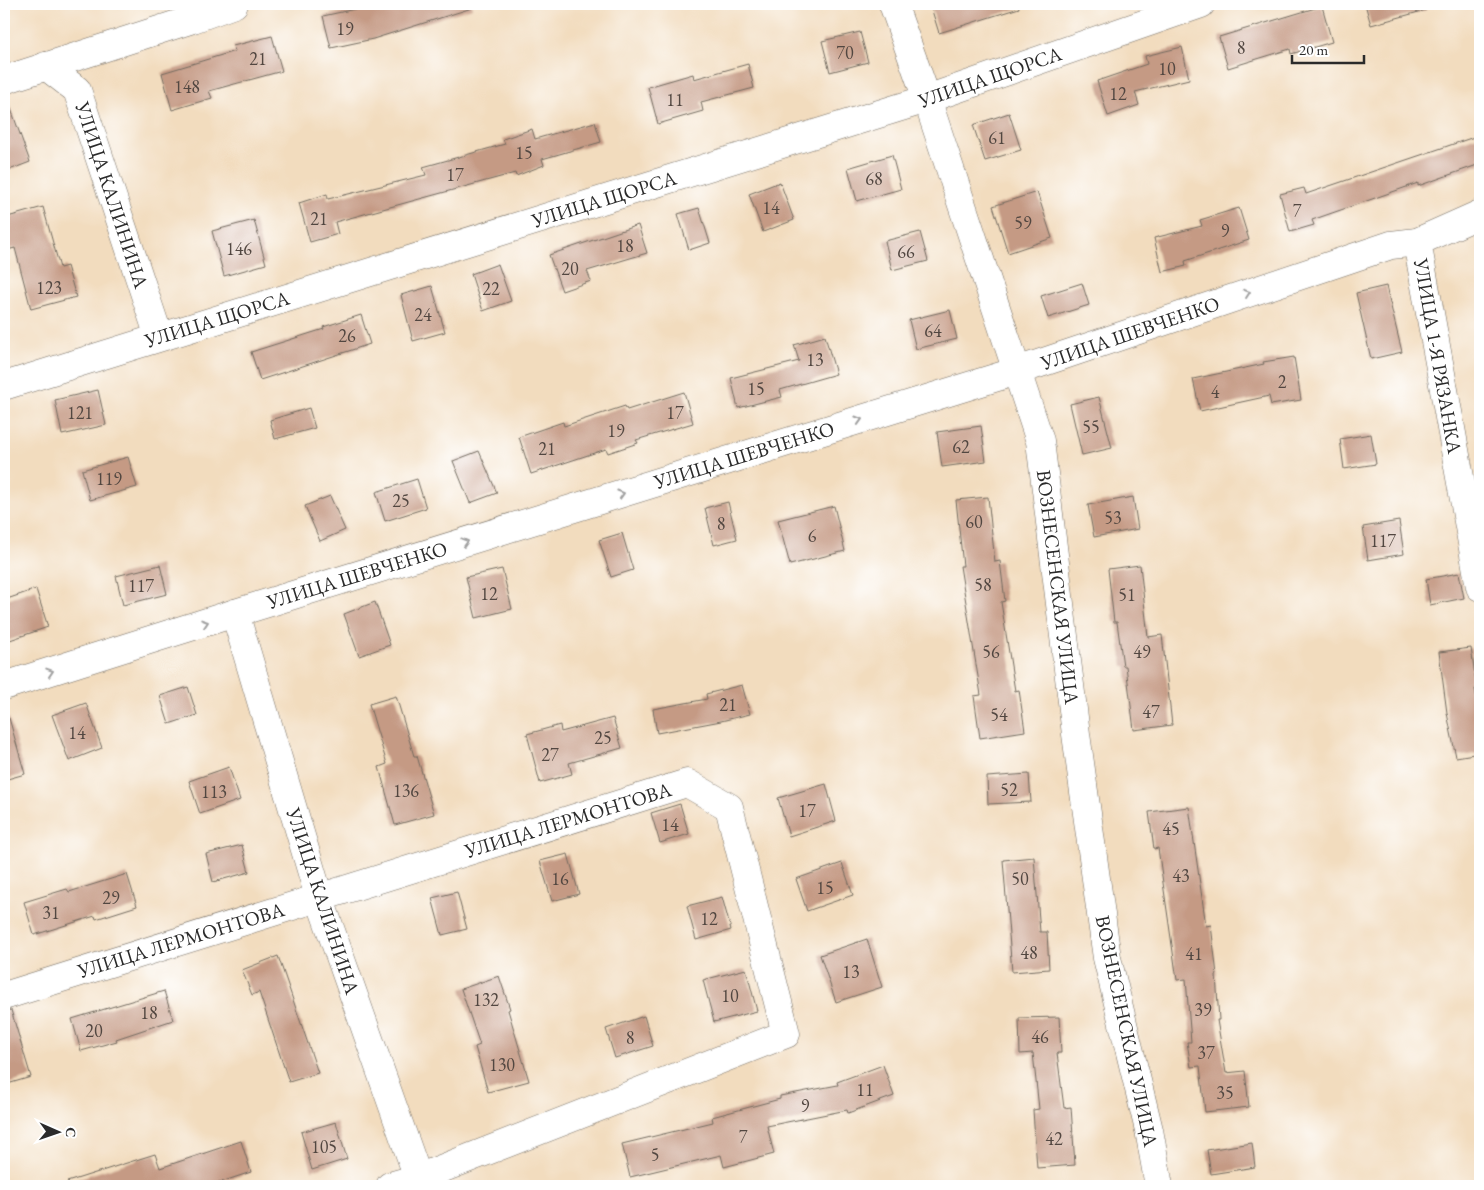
<svg xmlns="http://www.w3.org/2000/svg" width="1484" height="1190" font-family="'EB Garamond',serif">
	<rect width="100%" height="100%" fill="#fff"/>
	<filter id="ink" filterUnits="userSpaceOnUse"><feTurbulence type="fractalNoise" baseFrequency=".02" numOctaves="2"/><feDisplacementMap in="SourceGraphic" scale="10" xChannelSelector="R" yChannelSelector="G"/><feConvolveMatrix kernelMatrix="1 2 1 2 8 2 1 2 1" color-interpolation-filters="sRGB"/></filter>
	<filter id="wash" filterUnits="userSpaceOnUse"><feTurbulence type="fractalNoise" baseFrequency=".0096" numOctaves="4" result="noise"/><feDisplacementMap in="SourceGraphic" scale="20" xChannelSelector="R" yChannelSelector="G"/><feGaussianBlur stdDeviation="1.12" result="paint"/><feColorMatrix in="noise" values="0 0 0 0 0 0 0 0 0 0 0 0 0 0 0 0 0 1.4 0 .05"/><feComposite in="paint" operator="in"/></filter>
	<g filter="url(#wash)">
		<rect width="100%" height="100%" fill="#f2dcbe"/>
		<g id="blocks">
			<g fill="#c59a84">
				<path d="M 378,4 L 471,4 L 472,8 L 373,39 L 331,48 L 323,16 Z"/>
				<path d="M 930,4 L 1018,4 L 1019,8 L 939,33 Z"/>
				<path d="M 1365,4 L 1425,4 L 1426,10 L 1371,25 Z"/>
				<path d="M 1322,6 L 1332,42 L 1291,54 L 1290,49 L 1228,68 L 1219,37 Z"/>
				<path d="M 860,32 L 868,62 L 830,72 L 822,41 Z"/>
				<path d="M 272,36 L 282,71 L 209,91 L 212,98 L 172,110 L 162,73 L 235,51 L 233,46 Z"/>
				<path d="M 1182,47 L 1189,79 L 1135,92 L 1139,105 L 1108,116 L 1097,81 L 1147,64 L 1145,56 Z"/>
				<path d="M 748,64 L 754,88 L 701,102 L 703,111 L 658,124 L 648,87 L 693,74 L 694,79 Z"/>
				<path d="M 4,95 L 6,95 L 30,162 L 4,172 Z"/>
				<path d="M 1009,113 L 1021,150 L 985,161 L 973,125 Z"/>
				<path d="M 595,122 L 601,142 L 542,159 L 544,165 L 516,176 L 515,173 L 335,222 L 338,234 L 310,242 L 299,203 L 327,194 L 328,199 L 426,175 L 423,167 L 505,144 L 503,139 L 532,129 L 535,139 Z"/>
				<path d="M 1480,135 L 1480,164 L 1418,186 L 1418,183 L 1312,220 L 1314,225 L 1290,232 L 1280,194 L 1304,188 L 1306,194 Z"/>
				<path d="M 892,155 L 901,189 L 857,201 L 848,168 Z"/>
				<path d="M 780,182 L 794,220 L 763,232 L 749,194 Z"/>
				<path d="M 1037,192 L 1052,238 L 1008,253 L 993,206 Z"/>
				<path d="M 43,207 L 60,268 L 67,266 L 76,297 L 31,309 L 15,248 L 7,250 L 4,238 L 4,218 Z"/>
				<path d="M 699,208 L 710,243 L 689,250 L 678,214 Z"/>
				<path d="M 1239,208 L 1249,240 L 1185,261 L 1186,266 L 1162,272 L 1154,238 L 1202,226 L 1200,220 Z"/>
				<path d="M 254,220 L 266,264 L 224,276 L 212,231 Z"/>
				<path d="M 638,225 L 647,253 L 587,271 L 591,281 L 562,291 L 549,255 Z"/>
				<path d="M 920,232 L 928,261 L 892,270 L 885,241 Z"/>
				<path d="M 498,264 L 511,301 L 483,311 L 471,274 Z"/>
				<path d="M 1082,283 L 1089,305 L 1048,318 L 1041,296 Z"/>
				<path d="M 432,286 L 445,332 L 413,341 L 401,295 Z"/>
				<path d="M 1386,286 L 1402,352 L 1371,359 L 1356,293 Z"/>
				<path d="M 950,310 L 957,339 L 916,349 L 909,320 Z"/>
				<path d="M 361,315 L 370,344 L 260,380 L 251,352 L 324,329 L 323,327 Z"/>
				<path d="M 825,336 L 836,374 L 780,390 L 782,397 L 738,408 L 731,378 L 799,361 L 794,345 Z"/>
				<path d="M 1294,357 L 1301,400 L 1271,405 L 1269,396 L 1200,411 L 1193,379 L 1264,364 L 1263,362 Z"/>
				<path d="M 98,390 L 106,425 L 62,435 L 55,400 Z"/>
				<path d="M 684,392 L 693,423 L 636,440 L 638,443 L 608,453 L 606,449 L 531,474 L 519,437 L 563,422 L 564,426 L 625,406 L 627,410 Z"/>
				<path d="M 1099,397 L 1112,448 L 1082,455 L 1070,404 Z"/>
				<path d="M 309,408 L 315,428 L 275,439 L 270,420 Z"/>
				<path d="M 981,426 L 986,461 L 942,467 L 937,432 Z"/>
				<path d="M 1371,434 L 1376,464 L 1344,469 L 1340,439 Z"/>
				<path d="M 479,451 L 497,493 L 470,503 L 453,461 Z"/>
				<path d="M 128,457 L 137,487 L 90,500 L 82,470 Z"/>
				<path d="M 417,479 L 426,508 L 385,521 L 376,492 Z"/>
				<path d="M 330,496 L 345,530 L 320,541 L 305,506 Z"/>
				<path d="M 988,497 L 995,562 L 1000,561 L 1005,601 L 1001,602 L 1015,691 L 1019,690 L 1025,731 L 980,738 L 974,696 L 981,695 L 960,566 L 963,566 L 956,500 Z"/>
				<path d="M 1133,497 L 1138,529 L 1094,537 L 1088,505 Z"/>
				<path d="M 728,502 L 737,539 L 714,545 L 705,508 Z"/>
				<path d="M 834,506 L 845,551 L 790,565 L 778,520 Z"/>
				<path d="M 1399,521 L 1404,554 L 1368,560 L 1363,527 Z"/>
				<path d="M 622,533 L 633,570 L 611,577 L 599,540 Z"/>
				<path d="M 160,565 L 167,594 L 123,605 L 116,576 Z"/>
				<path d="M 1140,565 L 1148,637 L 1162,635 L 1172,725 L 1134,730 L 1126,666 L 1123,666 L 1117,622 L 1114,622 L 1108,569 Z"/>
				<path d="M 502,569 L 512,609 L 476,618 L 466,577 Z"/>
				<path d="M 1459,573 L 1464,598 L 1430,605 L 1426,579 Z"/>
				<path d="M 36,589 L 48,627 L 4,642 L 4,600 Z"/>
				<path d="M 375,602 L 390,645 L 359,656 L 344,614 Z"/>
				<path d="M 1471,648 L 1477,689 L 1475,689 L 1480,716 L 1480,753 L 1456,757 L 1447,713 L 1439,652 Z"/>
				<path d="M 742,685 L 750,714 L 721,721 L 657,733 L 653,709 L 707,699 L 706,694 Z"/>
				<path d="M 188,687 L 197,715 L 169,724 L 160,696 Z"/>
				<path d="M 396,696 L 414,756 L 417,756 L 434,814 L 395,825 L 379,767 L 387,764 L 369,704 Z"/>
				<path d="M 86,703 L 102,748 L 69,761 L 52,715 Z"/>
				<path d="M 9,718 L 25,774 L 4,780 L 4,719 Z"/>
				<path d="M 613,718 L 622,748 L 569,763 L 572,774 L 540,783 L 527,734 L 560,725 L 561,732 Z"/>
				<path d="M 229,767 L 240,800 L 200,814 L 189,781 Z"/>
				<path d="M 1029,774 L 1031,802 L 988,804 L 987,777 Z"/>
				<path d="M 826,784 L 836,821 L 789,836 L 778,798 Z"/>
				<path d="M 680,804 L 689,834 L 660,843 L 651,813 Z"/>
				<path d="M 1189,807 L 1206,926 L 1211,925 L 1217,975 L 1216,975 L 1219,1020 L 1217,1020 L 1226,1073 L 1245,1071 L 1249,1107 L 1205,1112 L 1200,1066 L 1191,1067 L 1187,1042 L 1191,1042 L 1186,979 L 1177,980 L 1158,848 L 1154,849 L 1149,812 Z"/>
				<path d="M 242,845 L 249,872 L 213,882 L 206,854 Z"/>
				<path d="M 568,854 L 579,894 L 552,901 L 540,861 Z"/>
				<path d="M 1034,857 L 1040,932 L 1047,932 L 1049,969 L 1012,972 L 1003,860 Z"/>
				<path d="M 842,863 L 853,895 L 807,911 L 796,879 Z"/>
				<path d="M 127,874 L 137,906 L 96,919 L 95,916 L 34,935 L 24,902 L 67,889 L 69,892 Z"/>
				<path d="M 457,892 L 467,929 L 442,935 L 432,898 Z"/>
				<path d="M 722,897 L 731,930 L 696,940 L 687,906 Z"/>
				<path d="M 867,939 L 882,987 L 836,1002 L 820,955 Z"/>
				<path d="M 278,956 L 318,1073 L 289,1082 L 259,992 L 252,995 L 242,970 Z"/>
				<path d="M 746,969 L 757,1011 L 714,1022 L 703,980 Z"/>
				<path d="M 499,976 L 510,1009 L 508,1010 L 529,1081 L 488,1092 L 475,1047 L 480,1045 L 461,989 Z"/>
				<path d="M 164,991 L 173,1020 L 116,1039 L 117,1041 L 81,1051 L 72,1019 Z"/>
				<path d="M 11,1010 L 31,1077 L 4,1085 L 4,1011 Z"/>
				<path d="M 644,1016 L 653,1046 L 615,1058 L 606,1029 Z"/>
				<path d="M 1059,1017 L 1061,1053 L 1057,1053 L 1064,1108 L 1071,1107 L 1075,1165 L 1037,1168 L 1033,1110 L 1039,1109 L 1033,1053 L 1020,1054 L 1019,1018 Z"/>
				<path d="M 883,1065 L 894,1096 L 848,1113 L 847,1110 L 767,1126 L 774,1154 L 724,1167 L 721,1155 L 630,1177 L 622,1144 L 713,1122 L 712,1117 L 780,1099 L 780,1096 L 838,1085 L 837,1082 Z"/>
				<path d="M 336,1122 L 347,1159 L 312,1170 L 301,1132 Z"/>
				<path d="M 241,1141 L 251,1172 L 209,1186 L 68,1186 L 67,1182 L 155,1154 L 160,1168 Z"/>
				<path d="M 1252,1143 L 1255,1167 L 1211,1174 L 1207,1150 Z"/>
			</g>
		</g>
	</g>
	<g filter="url(#ink)">
		<use href="#blocks" fill-opacity="0" stroke="#71695e" stroke-width="1"/>
		<g fill="none" stroke-linecap="round" stroke-linejoin="round">
			<defs>
				<g id="minor">
					<path d="M 893,4 L 927,99 L 1040,441 L 1076,734 L 1107,958 L 1149,1130 L 1159,1186"/>
					<path d="M 46,66 L 77,90 L 159,337"/>
					<path d="M 4,80 L 193,19 L 234,4"/>
					<path d="M 1417,242 L 1480,587"/>
					<path d="M 4,386 L 927,99 L 1201,4"/>
					<path d="M 235,613 L 319,897 L 421,1186"/>
					<path d="M 4,686 L 235,613 L 1017,371 L 1391,245 L 1417,242 L 1480,214"/>
					<path d="M 4,996 L 687,783 L 729,807 L 786,1034 L 418,1178 L 390,1186"/>
				</g>
			</defs>
			<use href="#minor" stroke="#71695e" stroke-width="29"/>
			<use href="#minor" stroke="#fff" stroke-width="28"/>
		</g>
		<defs><path id="oneway-chevron" d="M-2-3.5L2.5 0L-2 3.5" fill="none" stroke-width="1.6" stroke-linecap="round" stroke-linejoin="round" transform="scale(1.25)"/></defs>
		<g stroke="#a0a0a0">
			<use href="#oneway-chevron" transform="translate(1247 293) rotate(-19)"/>
			<use href="#oneway-chevron" transform="translate(859 420) rotate(-17)"/>
			<use href="#oneway-chevron" transform="translate(621 494) rotate(-17)"/>
			<use href="#oneway-chevron" transform="translate(465 542) rotate(-17)"/>
			<use href="#oneway-chevron" transform="translate(205 623) rotate(-18)"/>
			<use href="#oneway-chevron" transform="translate(50 672) rotate(-18)"/>
		</g>
	</g>
	<g text-anchor="middle" dominant-baseline="central" stroke-width="4" stroke-linejoin="round" paint-order="stroke">
		<g font-size="18" fill="#524741">
			<text x="345" y="28">19</text>
			<text x="1241" y="47">8</text>
			<text x="845" y="52">70</text>
			<text x="258" y="58">21</text>
			<text x="1167" y="68">10</text>
			<text x="187" y="86">148</text>
			<text x="1118" y="93">12</text>
			<text x="675" y="99">11</text>
			<text x="997" y="137">61</text>
			<text x="524" y="152">15</text>
			<text x="455" y="174">17</text>
			<text x="874" y="178">68</text>
			<text x="771" y="207">14</text>
			<text x="1297" y="210">7</text>
			<text x="319" y="218">21</text>
			<text x="1023" y="222">59</text>
			<text x="1225" y="230">9</text>
			<text x="625" y="245">18</text>
			<text x="239" y="248">146</text>
			<text x="906" y="251">66</text>
			<text x="570" y="268">20</text>
			<text x="49" y="287">123</text>
			<text x="491" y="288">22</text>
			<text x="423" y="314">24</text>
			<text x="933" y="330">64</text>
			<text x="347" y="335">26</text>
			<text x="815" y="359">13</text>
			<text x="1282" y="381">2</text>
			<text x="756" y="388">15</text>
			<text x="1215" y="391">4</text>
			<text x="80" y="412">121</text>
			<text x="675" y="412">17</text>
			<text x="1091" y="426">55</text>
			<text x="616" y="430">19</text>
			<text x="961" y="446">62</text>
			<text x="547" y="448">21</text>
			<text x="109" y="478">119</text>
			<text x="401" y="500">25</text>
			<text x="1113" y="517">53</text>
			<text x="974" y="521">60</text>
			<text x="721" y="523">8</text>
			<text x="812" y="535">6</text>
			<text x="1383" y="540">117</text>
			<text x="983" y="584">58</text>
			<text x="141" y="585">117</text>
			<text x="489" y="593">12</text>
			<text x="1127" y="594">51</text>
			<text x="991" y="651">56</text>
			<text x="1142" y="651">49</text>
			<text x="728" y="704">21</text>
			<text x="1151" y="711">47</text>
			<text x="999" y="714">54</text>
			<text x="77" y="732">14</text>
			<text x="603" y="737">25</text>
			<text x="550" y="754">27</text>
			<text x="1009" y="789">52</text>
			<text x="406" y="790">136</text>
			<text x="214" y="791">113</text>
			<text x="807" y="810">17</text>
			<text x="670" y="824">14</text>
			<text x="1171" y="828">45</text>
			<text x="1181" y="875">43</text>
			<text x="560" y="878">16</text>
			<text x="1020" y="878">50</text>
			<text x="825" y="887">15</text>
			<text x="111" y="897">29</text>
			<text x="51" y="912">31</text>
			<text x="709" y="918">12</text>
			<text x="1029" y="952">48</text>
			<text x="1194" y="953">41</text>
			<text x="851" y="971">13</text>
			<text x="730" y="995">10</text>
			<text x="486" y="999">132</text>
			<text x="1203" y="1009">39</text>
			<text x="149" y="1012">18</text>
			<text x="94" y="1030">20</text>
			<text x="1040" y="1036">46</text>
			<text x="630" y="1037">8</text>
			<text x="1206" y="1052">37</text>
			<text x="502" y="1064">130</text>
			<text x="865" y="1089">11</text>
			<text x="1225" y="1092">35</text>
			<text x="805" y="1105">9</text>
			<text x="743" y="1136">7</text>
			<text x="1054" y="1138">42</text>
			<text x="324" y="1146">105</text>
			<text x="655" y="1154">5</text>
		</g>
		<g font-size="20" fill="#2b2b2b" stroke="#fff">
			<text transform="translate(990 77) rotate(-19)">УЛИЦА ЩОРСА</text>
			<text transform="translate(112 195) rotate(72)">УЛИЦА КАЛИНИНА</text>
			<text transform="translate(604 199) rotate(-17)">УЛИЦА ЩОРСА</text>
			<text transform="translate(217 319) rotate(-17)">УЛИЦА ЩОРСА</text>
			<text transform="translate(1130 333) rotate(-19)">УЛИЦА ШЕВЧЕНКО</text>
			<text transform="translate(1438 356) rotate(80)">УЛИЦА 1-Я РЯЗАНКА</text>
			<text transform="translate(744 455) rotate(-17)">УЛИЦА ШЕВЧЕНКО</text>
			<text transform="translate(357 575) rotate(-17)">УЛИЦА ШЕВЧЕНКО</text>
			<text transform="translate(1058 587) rotate(83)">ВОЗНЕСЕНСКАЯ УЛИЦА</text>
			<text transform="translate(568 820) rotate(-17)">УЛИЦА ЛЕРМОНТОВА</text>
			<text transform="translate(323 901) rotate(72)">УЛИЦА КАЛИНИНА</text>
			<text transform="translate(181 940) rotate(-17)">УЛИЦА ЛЕРМОНТОВА</text>
			<text transform="translate(1127 1031) rotate(78)">ВОЗНЕСЕНСКАЯ УЛИЦА</text>
		</g>
	</g>
	<rect width="1484" height="1190" fill="none" stroke="#fff" stroke-width="20"/>
	<g transform="translate(58 1132) rotate(92)" stroke="#ffffff" stroke-width="4" paint-order="stroke">
	<path d="M0-4L9 19L0 12L-9 19Z" fill="#2b2b2b"/>
	<text y="-8" font-size="14" font-weight="bold" text-anchor="middle" fill="#2b2b2b">С</text>
	</g>
	<path d="M1292 55v8h72v-8" fill="none" stroke="#2b2b2b" stroke-width="2.5"/>
	<text x="1299" y="55" font-size="15" fill="#2b2b2b" stroke="#ffffff" stroke-width="4" paint-order="stroke">20 m</text>
</svg>
